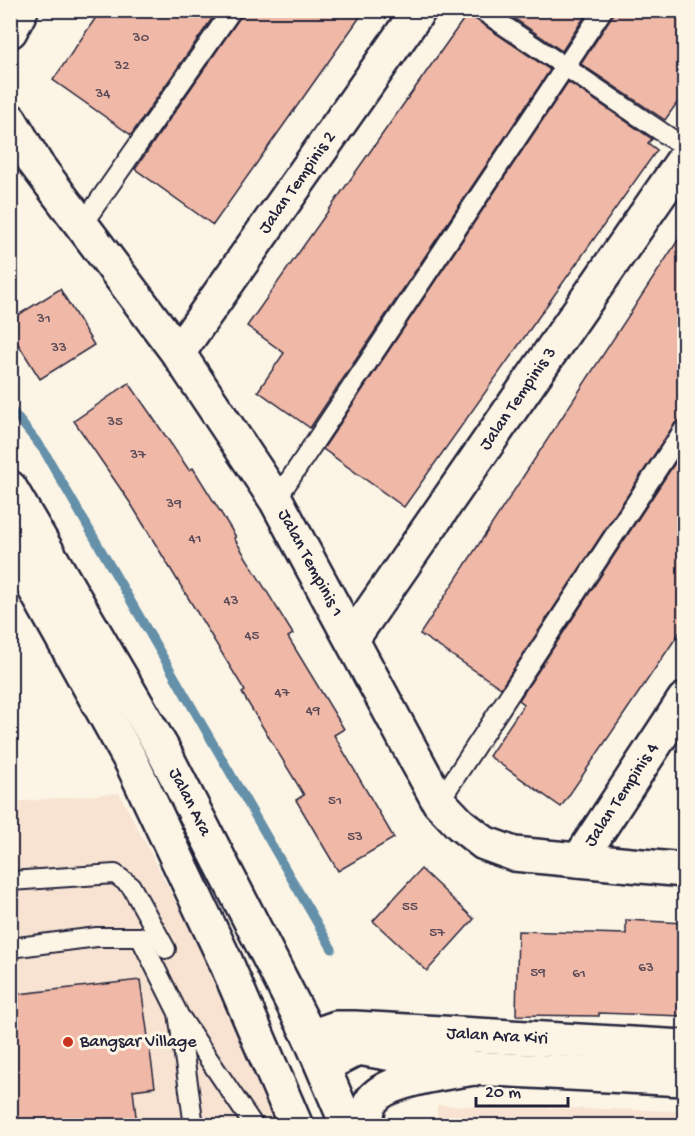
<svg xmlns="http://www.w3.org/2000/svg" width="695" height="1136" font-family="'Gochi Hand',sans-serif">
	<rect width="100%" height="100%" fill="#fcf5e5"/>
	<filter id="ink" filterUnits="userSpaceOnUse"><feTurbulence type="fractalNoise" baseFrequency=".0167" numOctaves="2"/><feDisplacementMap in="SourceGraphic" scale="12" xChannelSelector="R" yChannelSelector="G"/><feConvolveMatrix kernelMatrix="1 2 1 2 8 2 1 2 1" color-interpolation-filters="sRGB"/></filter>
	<g filter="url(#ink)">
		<g fill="#f8e3d2">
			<path d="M 119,793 L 271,1082 L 283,1125 L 11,1126 L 11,802 Z"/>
			<path d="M 437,1105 L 684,1111 L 684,1125 L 437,1125 Z"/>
		</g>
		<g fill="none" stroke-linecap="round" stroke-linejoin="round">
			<path stroke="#6590a9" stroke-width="9" d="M 10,408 L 44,451 L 332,949"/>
		</g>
		<g fill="#f0b8a6" stroke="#22223b" stroke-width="1.5">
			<path d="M 101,10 L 218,10 L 131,135 L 53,80 Z"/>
			<path d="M 243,10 L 365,10 L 213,225 L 135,169 L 241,16 Z"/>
			<path d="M 470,10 L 475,19 L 550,70 L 310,428 L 258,391 L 284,353 L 247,326 Z"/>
			<path d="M 502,10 L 589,10 L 562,51 Z"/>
			<path d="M 614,10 L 684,10 L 684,93 L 665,120 L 581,64 L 612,16 Z"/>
			<path d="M 568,82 L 652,139 L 648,143 L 657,150 L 404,507 L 323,449 Z"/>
			<path d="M 684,231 L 684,418 L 675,423 L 501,688 L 420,634 Z"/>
			<path d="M 60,289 L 94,345 L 40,379 L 10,331 L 10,320 Z"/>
			<path d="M 129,383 L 189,470 L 193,468 L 236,537 L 234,538 L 293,634 L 288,637 L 344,729 L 334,735 L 394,838 L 338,871 L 296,800 L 304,795 L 242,693 L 245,691 L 131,504 L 74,421 Z"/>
			<path d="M 684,449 L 684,626 L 561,807 L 489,756 L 524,704 L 519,700 Z"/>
			<path d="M 421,869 L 474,919 L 427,971 L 373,921 Z"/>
			<path d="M 626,920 L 684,923 L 684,1016 L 599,1013 L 599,1016 L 516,1015 L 518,931 L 626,934 Z"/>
			<path d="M 140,980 L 155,1087 L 133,1090 L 137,1125 L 10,1125 L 10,995 Z"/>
		</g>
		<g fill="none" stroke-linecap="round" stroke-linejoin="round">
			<defs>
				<g id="service">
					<path d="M 481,10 L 684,147"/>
					<path d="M 82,225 L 232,10"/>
					<path d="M 276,500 L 603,10"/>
					<path d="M 439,802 L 684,429"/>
					<path d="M 10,881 L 115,874 L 131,886 L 166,949"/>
					<path d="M 10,948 L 97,937 L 140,937 L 178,1013 L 194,1126"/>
					<path d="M 181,1018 L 254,1126"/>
				</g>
				<g id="minor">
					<path d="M 10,31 L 21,10"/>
					<path id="s1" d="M 10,120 L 36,164 L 178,353 L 276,500 L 439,802 L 460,824 L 484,843 L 514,854 L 684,870"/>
					<path id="s2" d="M 178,353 L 419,10"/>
					<path id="s3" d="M 352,639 L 684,159"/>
					<path id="s4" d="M 579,860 L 684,700"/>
					<path id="s5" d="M 310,1037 L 336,1028 L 354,1028 L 684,1047"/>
					<path d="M 323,1066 L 358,1048 L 473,1068 L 684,1079"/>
				</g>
				<g id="tertiary">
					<path id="s6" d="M 10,488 L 162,748 L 310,1037 L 348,1126"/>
					<path d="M 10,544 L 132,763 L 225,960 L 296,1126"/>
					<path d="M 365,1126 C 367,1119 367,1108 371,1102 C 384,1079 448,1073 473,1068"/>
				</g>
			</defs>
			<use href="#service" stroke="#22223b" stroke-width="22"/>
			<use href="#minor" stroke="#22223b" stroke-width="38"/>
			<use href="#tertiary" stroke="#22223b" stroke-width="38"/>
			<use href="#service" stroke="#fcf5e5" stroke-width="18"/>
			<use href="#minor" stroke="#fcf5e5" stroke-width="33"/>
			<use href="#tertiary" stroke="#fcf5e5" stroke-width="33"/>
		</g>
	</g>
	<circle fill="#c8321e" stroke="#fcf5e5" stroke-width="2" cx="68" cy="1042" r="6"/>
	<g text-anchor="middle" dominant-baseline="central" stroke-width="6" stroke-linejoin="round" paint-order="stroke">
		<g font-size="15" fill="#564856">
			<text x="141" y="38">30</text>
			<text x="122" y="66">32</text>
			<text x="103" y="94">34</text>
			<text x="44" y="319">31</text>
			<text x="59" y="348">33</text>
			<text x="115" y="422">35</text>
			<text x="138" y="455">37</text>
			<text x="174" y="504">39</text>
			<text x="195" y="539">41</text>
			<text x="231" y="601">43</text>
			<text x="252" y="636">45</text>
			<text x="282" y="693">47</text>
			<text x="313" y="711">49</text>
			<text x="335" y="801">51</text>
			<text x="355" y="837">53</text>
			<text x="410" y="907">55</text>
			<text x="437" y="933">57</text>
			<text x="646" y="968">63</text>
			<text x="538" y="973">59</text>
			<text x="579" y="974">61</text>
		</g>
		<g font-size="18" fill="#22223b" stroke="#fcf5e5">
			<text stroke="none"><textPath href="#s2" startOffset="208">Jalan Tempinis 2</textPath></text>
			<text stroke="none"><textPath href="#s3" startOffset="292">Jalan Tempinis 3</textPath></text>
			<text stroke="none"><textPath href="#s1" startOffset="536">Jalan Tempinis 1</textPath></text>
			<text stroke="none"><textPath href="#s4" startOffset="78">Jalan Tempinis 4</textPath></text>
			<text stroke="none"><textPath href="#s6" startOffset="362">Jalan Ara</textPath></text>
			<text stroke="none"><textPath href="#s5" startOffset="189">Jalan Ara Kiri</textPath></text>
		</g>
		<g font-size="18" fill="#22223b" stroke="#fcf5e5" text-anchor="start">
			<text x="80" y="1042">Bangsar Village</text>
		</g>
	</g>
	<rect width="695" height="1136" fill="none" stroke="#fcf5e5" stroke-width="36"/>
	<rect x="18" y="18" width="659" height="1100" fill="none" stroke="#22223b" stroke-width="2" filter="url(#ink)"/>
	<path d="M476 1097v9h92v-9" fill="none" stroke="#22223b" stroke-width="3"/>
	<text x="485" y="1097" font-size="18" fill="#22223b" stroke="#fcf5e5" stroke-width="4.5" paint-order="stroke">20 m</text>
</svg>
